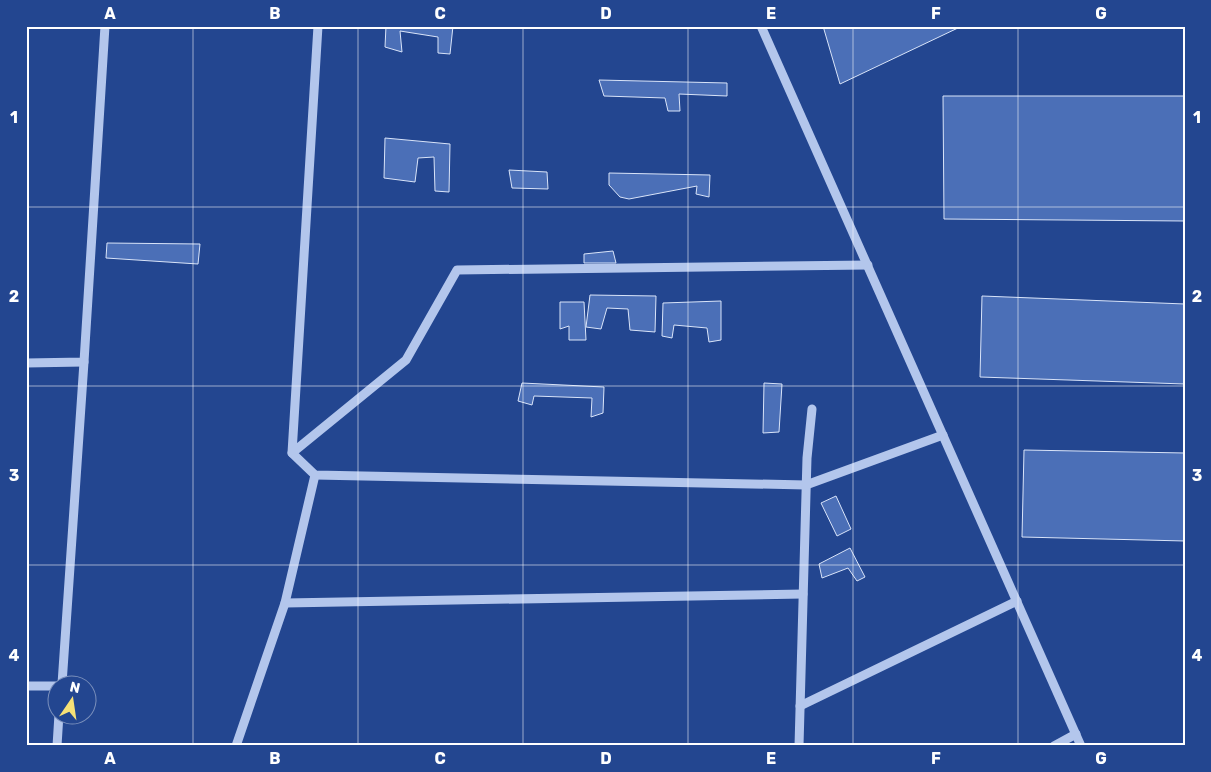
<svg xmlns="http://www.w3.org/2000/svg" width="1211" height="772" font-family="Rubik,sans-serif">
	<rect width="100%" height="100%" fill="#234690"/>
	<g fill="#4b6fb7" stroke="#d9e4f9">
		<path d="M 386,26 L 453,26 L 450,54 L 438,53 L 438,37 L 400,31 L 402,52 L 385,47 Z"/>
		<path d="M 823,26 L 960,26 L 960,27 L 840,84 Z"/>
		<path d="M 599,80 L 727,83 L 727,96 L 679,94 L 680,111 L 668,111 L 665,98 L 604,96 Z"/>
		<path d="M 943,96 L 1185,96 L 1185,221 L 944,219 Z"/>
		<path d="M 385,138 L 450,144 L 449,192 L 435,191 L 434,157 L 418,158 L 415,182 L 384,178 Z"/>
		<path d="M 509,170 L 547,172 L 548,189 L 512,188 Z"/>
		<path d="M 609,173 L 710,175 L 709,197 L 696,194 L 697,186 L 629,199 L 620,197 L 609,185 Z"/>
		<path d="M 107,243 L 200,244 L 198,264 L 106,258 Z"/>
		<path d="M 613,251 L 616,263 L 584,263 L 584,254 Z"/>
		<path d="M 590,295 L 656,296 L 655,332 L 630,330 L 628,309 L 607,308 L 601,329 L 586,327 Z"/>
		<path d="M 982,296 L 1185,304 L 1185,384 L 980,377 Z"/>
		<path d="M 721,301 L 721,340 L 709,342 L 707,328 L 674,325 L 672,338 L 662,336 L 663,303 Z"/>
		<path d="M 560,302 L 584,302 L 586,340 L 569,340 L 569,326 L 560,329 Z"/>
		<path d="M 522,383 L 604,387 L 603,413 L 591,417 L 592,398 L 534,396 L 532,405 L 518,401 Z"/>
		<path d="M 764,383 L 782,384 L 779,432 L 763,433 Z"/>
		<path d="M 1024,450 L 1185,453 L 1185,541 L 1022,537 Z"/>
		<path d="M 836,496 L 851,529 L 837,536 L 821,503 Z"/>
		<path d="M 850,548 L 865,577 L 857,581 L 848,568 L 822,578 L 819,564 Z"/>
	</g>
	<g fill="none" stroke-linecap="round" stroke-linejoin="round">
		<g stroke="#b3c6ec" stroke-width="9">
			<path d="M 318,26 L 292,453 L 315,475 L 806,485 L 943,435"/>
			<path d="M 761,26 L 1081,746"/>
			<path d="M 26,363 L 84,362 L 105,26"/>
			<path d="M 292,453 L 406,360 L 457,270 L 868,265"/>
			<path d="M 285,603 L 803,594"/>
			<path d="M 62,684 L 84,362"/>
			<path d="M 26,686 L 58,686"/>
			<path d="M 800,706 L 1017,601"/>
			<path d="M 57,746 L 59,714"/>
			<path d="M 236,746 L 285,603 L 315,475"/>
			<path d="M 799,746 L 807,458 L 812,409"/>
			<path d="M 1054,746 L 1076,734"/>
		</g>
	</g>
	<path fill="none" stroke="#fff" stroke-width="1" stroke-opacity="0.55" d="M 193,26 L 193,746M 358,26 L 358,746M 523,26 L 523,746M 688,26 L 688,746M 853,26 L 853,746M 1018,26 L 1018,746M 26,207 L 1185,207M 26,386 L 1185,386M 26,565 L 1185,565"/>
	<rect width="1211" height="772" fill="none" stroke="#234690" stroke-width="55"/>
	<g transform="translate(72 700) rotate(13)"><circle r="24" fill="#234690" stroke="#7b90bc"/>
	<path d="M0-4L9 19L0 12L-9 19Z" fill="#f7e176"/>
	<text y="-8" font-size="14" font-weight="bold" text-anchor="middle" fill="#ffffff">N</text>
	</g>
	<rect x="28" y="28" width="1156" height="716" fill="none" stroke="#fff" stroke-width="2"/>
	<g font-size="16" text-anchor="middle" font-weight="bold" fill="#fff">
		<text x="110" y="19">A</text>
		<text x="275" y="19">B</text>
		<text x="440" y="19">C</text>
		<text x="606" y="19">D</text>
		<text x="771" y="19">E</text>
		<text x="936" y="19">F</text>
		<text x="1101" y="19">G</text>
		<text x="14" y="123">1</text>
		<text x="1197" y="123">1</text>
		<text x="14" y="302">2</text>
		<text x="1197" y="302">2</text>
		<text x="14" y="481">3</text>
		<text x="1197" y="481">3</text>
		<text x="14" y="661">4</text>
		<text x="1197" y="661">4</text>
		<text x="110" y="764">A</text>
		<text x="275" y="764">B</text>
		<text x="440" y="764">C</text>
		<text x="606" y="764">D</text>
		<text x="771" y="764">E</text>
		<text x="936" y="764">F</text>
		<text x="1101" y="764">G</text>
	</g>
</svg>
